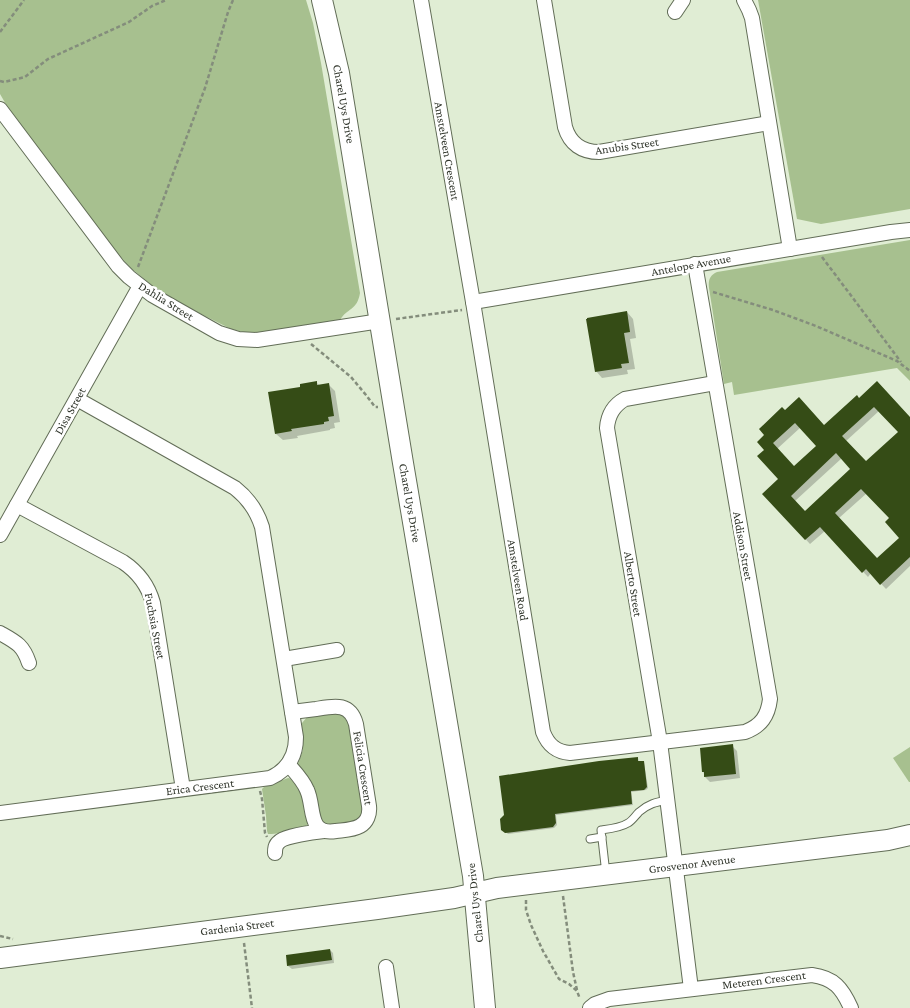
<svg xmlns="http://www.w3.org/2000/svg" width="910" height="1008" font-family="'Crimson Pro',serif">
	<rect width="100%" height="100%" fill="#e0edd4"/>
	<g fill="#a7c08f">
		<path d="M 0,0 L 306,0 L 313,23 L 321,63 L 360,293 C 357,311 347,308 340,320 L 256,333 L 247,333 L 231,329 L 179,303 L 155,288 L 132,269 L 112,248 L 7,106 L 0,94 Z"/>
		<path d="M 758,0 L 910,0 L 910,209 L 821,224 L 797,219 Z"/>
		<path d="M 910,240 L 910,381 L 897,368 L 734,395 L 732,382 L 724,384 L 709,288 C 708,280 710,275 717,272 Z"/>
		<path d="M 337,711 L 349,717 L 364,808 L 358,822 L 330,827 L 321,823 L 298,764 L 303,750 L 303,742 L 301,727 L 302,723 L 308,716 Z"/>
		<path d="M 910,747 L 910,782 L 909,782 L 893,758 Z"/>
		<path d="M 288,778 L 294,779 L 298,784 L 309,818 C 308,822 308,824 306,826 C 300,832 277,834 268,834 L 267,831 L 266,816 L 262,789 L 264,787 Z"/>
	</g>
	<g fill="#0003" fill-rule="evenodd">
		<path d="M 627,312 L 633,319 L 636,338 L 630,339 L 635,369 L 627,370 L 628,374 L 602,378 L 596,371 Z"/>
		<path d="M 316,382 L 320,386 L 328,384 L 335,391 L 340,422 L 334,423 L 335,428 L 330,429 L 330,430 L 297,436 L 298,438 L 283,440 L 276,434 L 301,388 Z"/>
		<path d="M 859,400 L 910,418 L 910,566 L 886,589 L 871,573 L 868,577 L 825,531 L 810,544 L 764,494 L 780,479 L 766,450 L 785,412 L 825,426 ZM 879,411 L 900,433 L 866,463 L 846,441 ZM 801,427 L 818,446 L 794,468 L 777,449 ZM 842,458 L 852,469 L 805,512 L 795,501 ZM 867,493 L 891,519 L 901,538 L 877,559 L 839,518 Z"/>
		<path d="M 732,746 L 737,751 L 740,778 L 710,782 L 705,777 L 703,771 Z"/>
		<path d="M 638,758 L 639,762 L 643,762 L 644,763 L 648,788 L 646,790 L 631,792 L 633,805 L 556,815 L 557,825 L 554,828 L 508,834 L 502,829 Z"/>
		<path d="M 330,950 L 333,953 L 334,963 L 292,969 L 288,966 Z"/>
	</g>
	<g fill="#354c16" fill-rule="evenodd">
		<path d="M 627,311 L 630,332 L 624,333 L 629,363 L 621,364 L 622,368 L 595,372 L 586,319 L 587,319 L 587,318 Z"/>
		<path d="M 317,381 L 317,385 L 329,383 L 334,416 L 328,417 L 329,421 L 324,422 L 324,424 L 291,429 L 292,431 L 275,434 L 268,392 L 300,387 L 300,384 Z"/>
		<path d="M 877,381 L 910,417 L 910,557 L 880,585 L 866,569 L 862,573 L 820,527 L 805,540 L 762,494 L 778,479 L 757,456 L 764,450 L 757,442 L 764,435 L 759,429 L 782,407 L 785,410 L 799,397 L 824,425 L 857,395 L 859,398 ZM 874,407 L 898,432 L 866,461 L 842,436 ZM 795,423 L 816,446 L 794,466 L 773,443 ZM 836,453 L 850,469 L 805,511 L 791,496 ZM 861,489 L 889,518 L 885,522 L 899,538 L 877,558 L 835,513 Z"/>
		<path d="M 733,744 L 736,774 L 704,777 L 704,772 L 702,772 L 700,748 Z"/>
		<path d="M 638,757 L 638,761 L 644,761 L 647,787 L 644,790 L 631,791 L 632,804 L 555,814 L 556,823 L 553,827 L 505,833 L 501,830 L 500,819 L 504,815 L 499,776 L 599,761 Z"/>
		<path d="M 330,949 L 332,960 L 287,966 L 286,955 Z"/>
	</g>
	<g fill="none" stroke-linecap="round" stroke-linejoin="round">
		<defs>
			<g id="lane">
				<path d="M 590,839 L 602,837"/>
				<path d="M 606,874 L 601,830 C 609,829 620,828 628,823 C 632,821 635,816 639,812 C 648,804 656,802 668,800"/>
			</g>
			<g id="street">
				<path d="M 421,0 L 473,302 L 543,732 C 548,745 556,752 570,753 L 745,732 C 761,726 768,716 770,699 L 695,264"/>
				<path d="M 544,0 L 565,127 C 570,144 582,152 599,152 L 769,123"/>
				<path d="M 744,0 L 749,10 L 752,18 L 790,249"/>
				<path d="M 675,12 L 683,0"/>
				<path d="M 0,109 L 118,266 L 129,277 L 152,295 L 219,333 L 238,339 L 257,340 L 380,321"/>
				<path d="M 473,302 L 891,232 L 910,230"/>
				<path d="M 17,505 L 123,562 C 138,572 148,585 153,603 L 183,789"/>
				<path d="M 0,535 L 140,286"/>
				<path d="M 0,633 C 16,642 23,645 29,663"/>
				<path d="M 284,659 L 337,650"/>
				<path d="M 288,764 C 295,772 303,780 307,790 C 315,807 307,836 336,831 C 344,830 353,830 360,826 C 367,822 370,814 369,806 L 356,724 C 350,702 334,706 316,709 C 308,710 300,711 292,712"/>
				<path d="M 0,813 L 270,778 C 288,770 296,756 296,737 L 262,527 C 257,511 249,499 235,488 L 77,399"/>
				<path d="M 275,853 C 275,849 275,845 279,842 C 284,836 315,832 324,831"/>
				<path d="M 386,967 L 392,1008"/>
				<path d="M 691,989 L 660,742 L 607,428 C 608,414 614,405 625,399 L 715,383"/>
				<path d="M 590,1008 L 595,1004 L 609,999 L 812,975 C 834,978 842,988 851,1008"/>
			</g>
			<g id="secondary">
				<path d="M 322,0 L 339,73 L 403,463 L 473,876 L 485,1008"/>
				<path d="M 0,958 L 377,909 L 454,898 L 497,888 L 888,840 L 910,835"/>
			</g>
		</defs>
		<use href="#lane" stroke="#626d57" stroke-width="9"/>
		<use href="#street" stroke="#626d57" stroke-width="16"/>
		<use href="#secondary" stroke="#626d57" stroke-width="22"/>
		<g stroke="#848d7c" stroke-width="2.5" stroke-dasharray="4 2.5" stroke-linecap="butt">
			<path d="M 0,32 L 24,0"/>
			<path d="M 0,81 L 4,82 L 25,77 L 48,59 L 129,22 L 152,6 L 166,0"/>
			<path d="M 822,257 L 901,362"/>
			<path d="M 138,267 L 205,88 L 228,12 L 233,0"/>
			<path d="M 713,292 L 773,310 L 816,326 L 897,361 L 910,371"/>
			<path d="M 396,319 L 462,310"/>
			<path d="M 311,344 L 351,377 L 366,395 L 375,407 L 378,407"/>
			<path d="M 260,791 L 262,799 L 265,833 L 267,837"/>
			<path d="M 563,896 L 573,972 L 577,990"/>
			<path d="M 526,900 L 526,910 L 531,925 L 543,951 L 559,979 L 569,984 L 577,991 L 580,999"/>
			<path d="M 0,936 L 13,939"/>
			<path d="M 244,943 L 252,1008"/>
		</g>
		<use href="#lane" stroke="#fff" stroke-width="7"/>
		<use href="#street" stroke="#fff" stroke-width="14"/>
		<use href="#secondary" stroke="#fff" stroke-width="20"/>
	</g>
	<g text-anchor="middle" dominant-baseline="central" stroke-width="5" stroke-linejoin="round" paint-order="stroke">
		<g font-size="12" fill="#32372d" stroke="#fff">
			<text transform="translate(344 104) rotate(80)">Charel Uys Drive</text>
			<text transform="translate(627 146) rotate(-8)">Anubis Street</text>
			<text transform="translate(447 151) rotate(80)">Amstelveen Crescent</text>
			<text transform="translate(691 265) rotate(-10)">Antelope Avenue</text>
			<text transform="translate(166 301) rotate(32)">Dahlia Street</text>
			<text transform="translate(70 411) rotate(-61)">Disa Street</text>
			<text transform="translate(410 503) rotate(80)">Charel Uys Drive</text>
			<text transform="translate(743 546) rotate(80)">Addison Street</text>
			<text transform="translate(518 580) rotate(81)">Amstelveen Road</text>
			<text transform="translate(633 584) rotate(81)">Alberto Street</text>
			<text transform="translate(155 626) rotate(79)">Fuchsia Street</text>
			<text transform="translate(363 768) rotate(81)">Felicia Crescent</text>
			<text transform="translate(200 787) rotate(-7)">Erica Crescent</text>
			<text transform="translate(692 864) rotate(-7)">Grosvenor Avenue</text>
			<text transform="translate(475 903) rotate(-96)">Charel Uys Drive</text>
			<text transform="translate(237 927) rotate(-7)">Gardenia Street</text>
			<text transform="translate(764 980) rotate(-7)">Meteren Crescent</text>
		</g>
	</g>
</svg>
